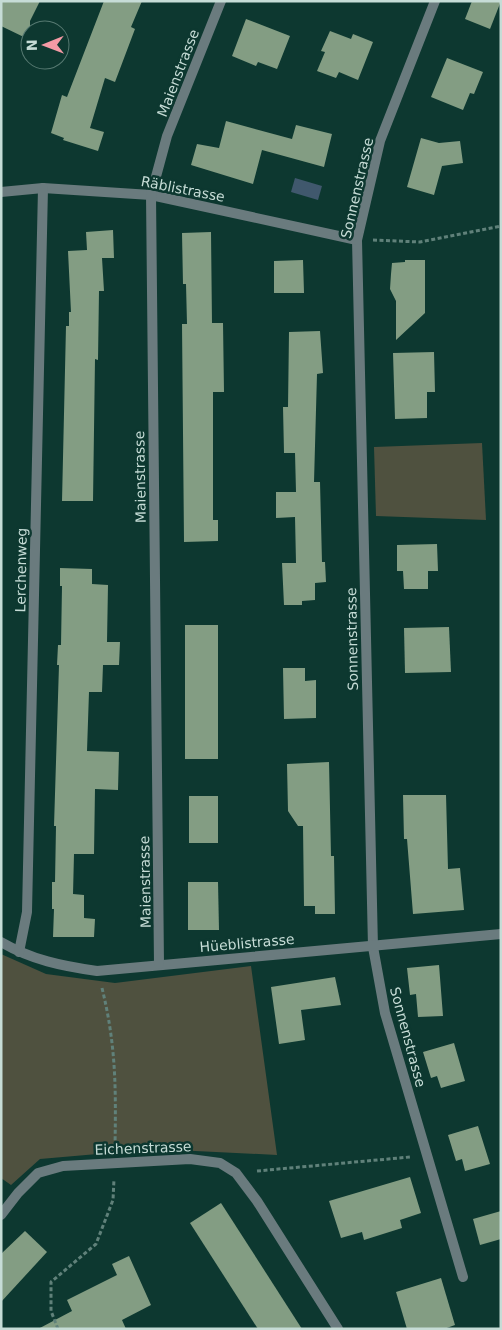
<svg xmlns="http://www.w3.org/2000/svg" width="502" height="1330" font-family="'DejaVu Sans',sans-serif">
	<rect width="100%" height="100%" fill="#0d3830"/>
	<g fill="#4f513f">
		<path d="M 482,443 L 486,520 L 376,516 L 374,447 Z"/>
		<path d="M 1,954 L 46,974 L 115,983 L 251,966 L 277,1155 L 155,1149 L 40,1159 L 11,1185 L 1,1178 Z"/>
	</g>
	<path fill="#40586d" d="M 295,178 L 322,186 L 318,200 L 291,192 Z"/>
	<g fill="#839d83">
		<path d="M 1,1 L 40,1 L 30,21 L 30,40 L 1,26 Z"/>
		<path d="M 104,1 L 142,1 L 131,27 L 135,29 L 115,82 L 105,78 L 90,128 L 104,132 L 98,151 L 63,140 L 64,138 L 51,133 L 62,95 L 67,97 Z"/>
		<path d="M 472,1 L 501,1 L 490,29 L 465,19 Z"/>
		<path d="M 246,19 L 290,36 L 277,69 L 258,62 L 256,66 L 232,56 Z"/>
		<path d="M 330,31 L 351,39 L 353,34 L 373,42 L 358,80 L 339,72 L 336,78 L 317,71 L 325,52 L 321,51 Z"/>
		<path d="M 447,58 L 483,72 L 474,94 L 470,93 L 463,110 L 431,97 Z"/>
		<path d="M 226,121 L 292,139 L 296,125 L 332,134 L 324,167 L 262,150 L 253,184 L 191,165 L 197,144 L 219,148 Z"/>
		<path d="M 421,138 L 439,143 L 460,141 L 463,163 L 442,166 L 434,195 L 407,187 Z"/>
		<path d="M 113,230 L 114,258 L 102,258 L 104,291 L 99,291 L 98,360 L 95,359 L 93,501 L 62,501 L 66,326 L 69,326 L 69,312 L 71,312 L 68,251 L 87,250 L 86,232 Z"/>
		<path d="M 211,232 L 212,323 L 223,323 L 224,392 L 213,392 L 213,520 L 218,520 L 218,541 L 184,542 L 182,324 L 187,324 L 186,284 L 183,284 L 182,233 Z"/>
		<path d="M 303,260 L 304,293 L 274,293 L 274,261 Z"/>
		<path d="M 405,260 L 425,260 L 425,313 L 396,340 L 396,301 L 390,289 L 391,274 L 392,263 L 405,262 Z"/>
		<path d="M 320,331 L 323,373 L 317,374 L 314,482 L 320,482 L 322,562 L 325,562 L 326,582 L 315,583 L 315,600 L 302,601 L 302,605 L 284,605 L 282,563 L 296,563 L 295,517 L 276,518 L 276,492 L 296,492 L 295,453 L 284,453 L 283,407 L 288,407 L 289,332 Z"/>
		<path d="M 434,352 L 435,392 L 427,392 L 427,418 L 395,419 L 393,353 Z"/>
		<path d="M 437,544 L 438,571 L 428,571 L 428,589 L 404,589 L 403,571 L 397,571 L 397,545 Z"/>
		<path d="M 60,568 L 92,569 L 92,584 L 108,585 L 107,642 L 120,642 L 119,665 L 103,665 L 102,692 L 89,692 L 87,751 L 119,752 L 118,790 L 95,789 L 94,854 L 74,854 L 73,894 L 84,895 L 84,918 L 95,919 L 94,937 L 53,937 L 54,909 L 52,909 L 52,882 L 55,882 L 56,826 L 54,826 L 59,665 L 57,665 L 58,645 L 61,645 L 62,586 L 60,586 Z"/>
		<rect x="185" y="625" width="33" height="134"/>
		<path d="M 449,627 L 451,672 L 405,673 L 404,628 Z"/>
		<path d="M 283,668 L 305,668 L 305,681 L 316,680 L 316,718 L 284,719 Z"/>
		<path d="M 329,762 L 331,856 L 334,856 L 335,914 L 315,914 L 315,906 L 304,906 L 303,826 L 298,826 L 288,811 L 287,764 Z"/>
		<path d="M 403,795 L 446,795 L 448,869 L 460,868 L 464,910 L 413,914 L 407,839 L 404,839 Z"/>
		<rect x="189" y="796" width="29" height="47"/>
		<path d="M 188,882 L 218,882 L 219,930 L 188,930 Z"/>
		<path d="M 439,965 L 443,1016 L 418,1017 L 416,994 L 410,995 L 407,968 Z"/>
		<path d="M 335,977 L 341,1005 L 301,1010 L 305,1040 L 279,1044 L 271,987 Z"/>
		<path d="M 454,1043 L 465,1081 L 441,1088 L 437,1076 L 431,1078 L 423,1052 Z"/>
		<path d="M 478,1126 L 490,1164 L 465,1171 L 462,1159 L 456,1161 L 448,1135 Z"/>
		<path d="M 410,1177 L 421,1213 L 400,1220 L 402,1228 L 364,1240 L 362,1232 L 341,1238 L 329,1201 Z"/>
		<path d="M 221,1203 L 250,1248 L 302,1329 L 258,1329 L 190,1223 Z"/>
		<path d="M 501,1211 L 501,1239 L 480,1245 L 473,1219 Z"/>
		<path d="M 25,1231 L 47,1252 L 1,1302 L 1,1254 Z"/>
		<path d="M 129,1256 L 151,1305 L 122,1320 L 126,1329 L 38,1329 L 72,1311 L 67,1300 L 117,1275 L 112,1264 Z"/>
		<path d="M 441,1278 L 455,1325 L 444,1329 L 407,1329 L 396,1292 Z"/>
	</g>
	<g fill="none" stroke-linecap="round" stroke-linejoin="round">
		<g stroke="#60817a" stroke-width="3" stroke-dasharray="4 2.5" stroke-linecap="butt">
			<path d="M 373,240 L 420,242 L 501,226"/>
			<path d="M 102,988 C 116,1045 116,1088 115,1146"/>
			<path d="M 257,1171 L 410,1157"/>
			<path d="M 58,1329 L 51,1311 L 51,1282 L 96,1244 L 113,1200 L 114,1179"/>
		</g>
		<g stroke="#6a7b7e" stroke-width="10">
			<path d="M 435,1 L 380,141 L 357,240 L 373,947 L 385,1013 L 463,1277"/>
			<path d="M 1,192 L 43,188 L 151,195 L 357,240"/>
			<path d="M 1,942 C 32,960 62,966 97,971 L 501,934"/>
			<path d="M 19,952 L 27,912 L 43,188"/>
			<path d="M 159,964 L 151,195 L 167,136 L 221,1"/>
			<path d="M 1,1215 L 18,1193 L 38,1173 L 63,1166 L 190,1159 L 220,1163 L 236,1173 L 257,1201 L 338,1329"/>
		</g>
	</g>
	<g text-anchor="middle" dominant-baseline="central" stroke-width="5" stroke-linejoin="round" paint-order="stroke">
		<g font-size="14" fill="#c6dcd6" stroke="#0d3830">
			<text transform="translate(178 73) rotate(-69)">Maienstrasse</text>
			<text transform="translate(357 188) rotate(-77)">Sonnenstrasse</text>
			<text transform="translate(183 189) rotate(11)">Räblistrasse</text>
			<text transform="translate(140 477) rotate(-91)">Maienstrasse</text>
			<text transform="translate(21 570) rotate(-89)">Lerchenweg</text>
			<text transform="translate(352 639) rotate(-91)">Sonnenstrasse</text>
			<text transform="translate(145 882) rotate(-91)">Maienstrasse</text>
			<text transform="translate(247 943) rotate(-5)">Hüeblistrasse</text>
			<text transform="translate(408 1037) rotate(75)">Sonnenstrasse</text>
			<text transform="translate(143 1148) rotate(-2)">Eichenstrasse</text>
		</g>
	</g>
	<rect width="502" height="1330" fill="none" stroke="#c6dcd6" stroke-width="5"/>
	<g transform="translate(45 45) rotate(269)"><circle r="24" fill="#0d3830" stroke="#577a72"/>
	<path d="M0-4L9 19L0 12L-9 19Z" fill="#f49aa5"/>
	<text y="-8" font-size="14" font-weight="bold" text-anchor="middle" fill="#c6dcd6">N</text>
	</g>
</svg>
